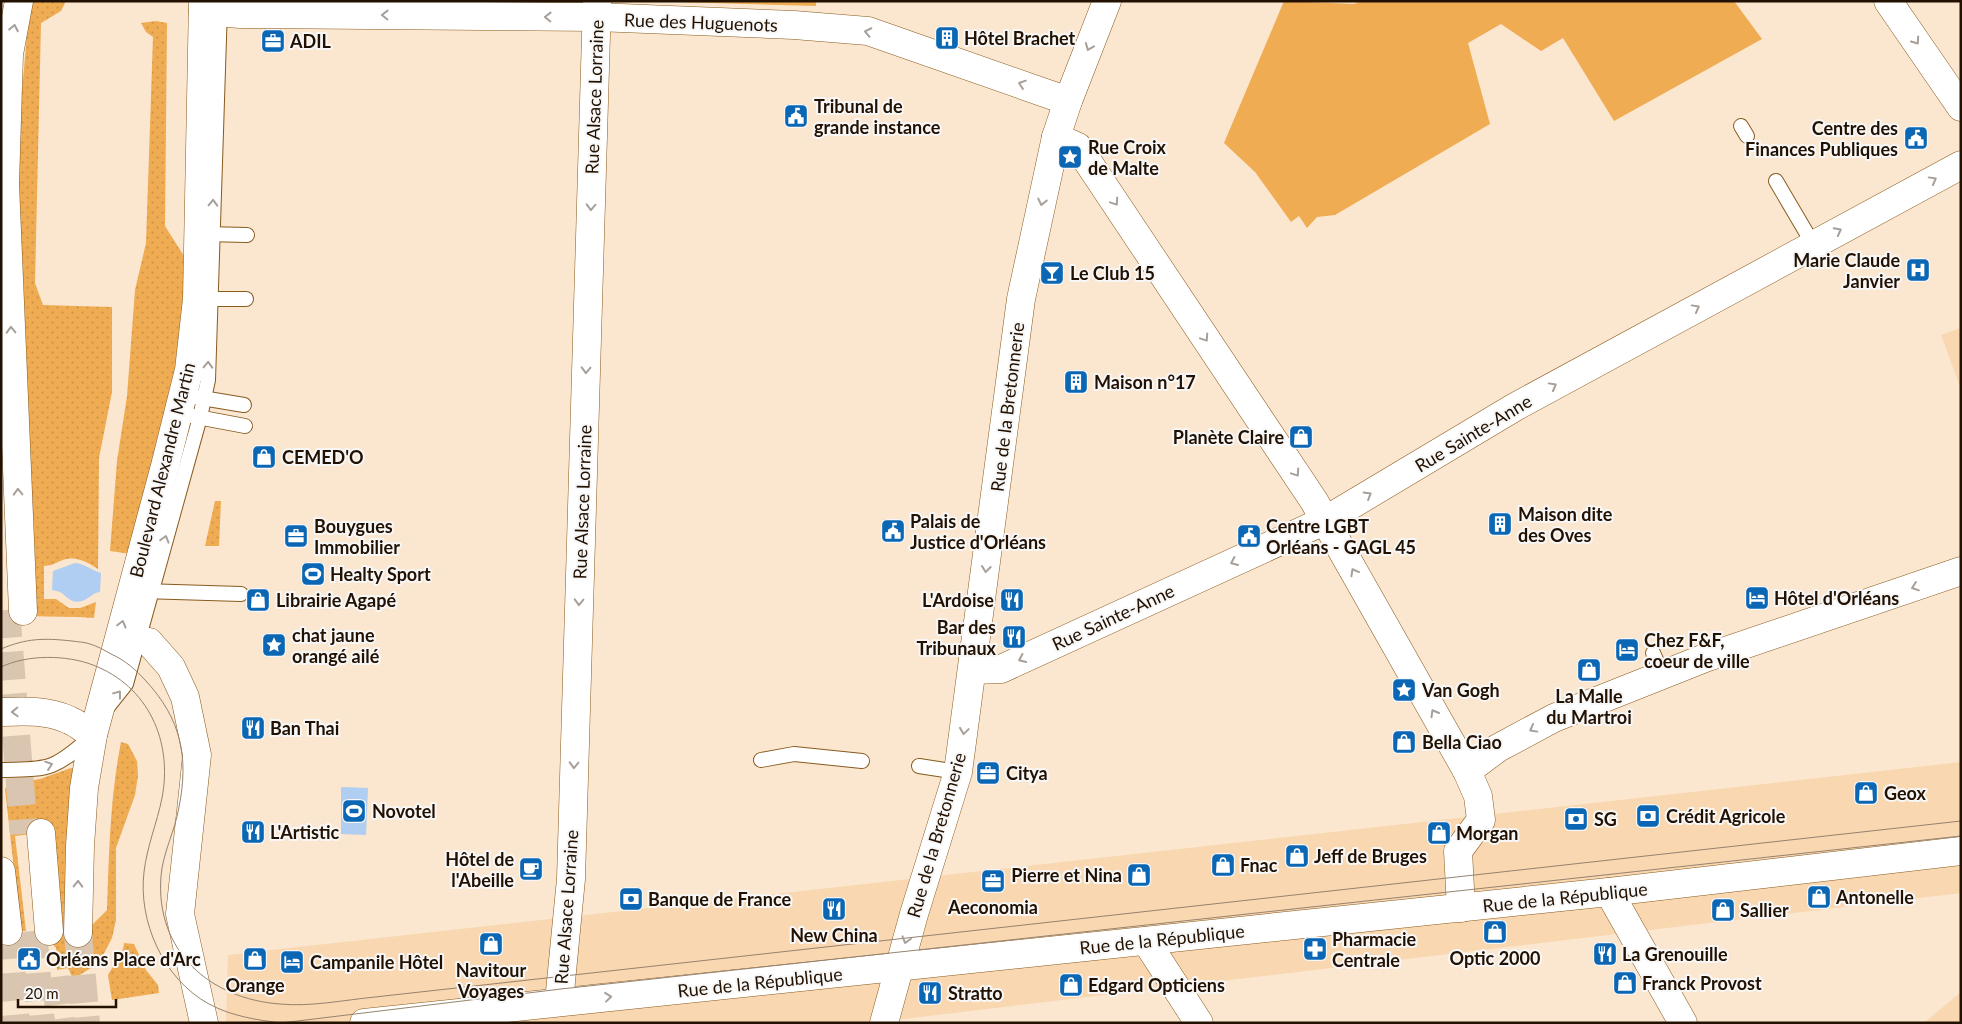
<svg xmlns="http://www.w3.org/2000/svg" width="1962" height="1024" font-family="Lato,sans-serif">
	<defs>
		<pattern id="grass-dots" width="8" height="8" patternUnits="userSpaceOnUse" patternTransform="scale(1.25)"><rect width="8" height="8" fill="#efac53"/><path d="M2 2h.1M6 6h.1" fill="none" stroke="#cd9347" stroke-width="1.8" stroke-linecap="round"/></pattern>
	</defs>
	<rect width="100%" height="100%" fill="#fbe6cf"/>
	<g fill="#f9d7b1">
		<path d="M 1961,328 L 1961,389 L 1941,335 Z"/>
		<path d="M 1961,762 L 1961,893 L 870,1023 L 226,1023 L 228,955 Z"/>
		<path d="M 1961,992 L 1961,1023 L 1924,1023 Z"/>
	</g>
	<g fill="url(#grass-dots)">
		<path d="M 30,1 L 66,1 L 61,11 L 41,23 L 35,283 L 43,305 L 112,307 L 112,392 L 99,458 L 98,569 C 88,563 79,557 67,559 C 58,560 57,565 44,566 L 44,599 L 56,599 L 69,608 L 80,608 L 96,602 L 94,618 C 73,616 52,617 31,616 L 20,283 L 18,135 Z"/>
		<path d="M 156,21 L 167,23 L 165,226 L 184,256 L 185,303 L 178,376 L 132,554 L 110,551 L 117,461 L 127,396 L 135,290 L 146,243 L 153,37 L 146,32 L 141,23 Z"/>
		<path d="M 215,501 L 221,501 L 219,546 L 205,546 Z"/>
		<path d="M 121,742 L 128,744 L 137,761 L 138,776 L 135,795 L 116,848 L 116,920 L 112,938 L 99,963 L 73,979 L 68,968 L 57,970 L 56,948 L 42,931 L 50,832 L 15,836 L 26,931 L 21,931 L 5,789 L 8,784 L 40,779 L 71,768 L 76,769 L 84,933 L 107,910 C 109,853 110,798 121,742 Z"/>
		<path d="M 124,943 L 134,944 L 146,970 L 158,985 L 159,993 L 112,1000 L 108,975 L 123,949 Z"/>
	</g>
	<g fill="#efac53">
		<path d="M 640,1 L 816,1 L 816,6 Z"/>
		<path d="M 1284,1 L 1354,4 L 1362,1 L 1734,1 L 1762,39 L 1614,121 L 1563,38 L 1541,51 L 1501,24 L 1468,43 L 1490,124 L 1335,215 L 1317,217 L 1307,228 L 1299,216 L 1291,222 L 1255,172 L 1224,143 Z"/>
	</g>
	<g fill="#afcef1">
		<path d="M 75,563 C 85,564 91,570 101,573 L 100,592 C 92,593 89,599 82,601 C 71,604 68,597 60,592 C 58,591 55,591 52,590 L 53,571 Z"/>
		<path d="M 341,787 L 368,788 L 366,835 L 341,834 Z"/>
	</g>
	<g fill="none" stroke-linecap="round" stroke-linejoin="round">
		<g stroke="#dac6b0" stroke-width="28" stroke-dasharray="28 14" stroke-linecap="butt">
			<path d="M 6,610 L 24,834"/>
			<path d="M 8,931 L 16,1023"/>
			<path d="M 33,931 L 41,1023"/>
			<path d="M 78,933 L 86,1023"/>
			<path d="M 55,977 L 61,1023"/>
		</g>
		<defs>
			<g id="lane">
				<path d="M 1741,126 L 1747,136"/>
				<path d="M 1776,181 L 1813,244"/>
				<path d="M 205,234 L 247,235"/>
				<path d="M 203,299 L 246,299"/>
				<path d="M 196,397 L 244,405"/>
				<path d="M 192,416 L 245,426"/>
				<path d="M 142,591 L 241,594"/>
				<path d="M 1653,653 L 1663,675"/>
				<path d="M 107,708 L 126,684 L 200,417 L 208,380 L 220,7"/>
				<path d="M 761,760 L 794,754 L 862,761"/>
				<path d="M 919,766 L 958,772"/>
				<path d="M 1,770 C 17,769 37,771 52,765 C 67,759 79,747 91,737"/>
			</g>
			<g id="street">
				<path d="M 1888,1 L 1961,107"/>
				<path d="M 203,11 L 240,14 L 596,17 L 794,25 L 868,31 L 1068,101"/>
				<path d="M 1056,137 L 1078,147 L 1314,501 L 1467,771 L 1478,796 L 1481,820 L 1458,851 L 1461,908"/>
				<path d="M 149,642 L 171,667 L 185,697 L 197,755 L 180,914 L 204,1023"/>
				<path d="M 973,670 L 1001,669 L 1326,520 L 1515,407 L 1961,165"/>
				<path d="M 1467,771 L 1498,748 L 1554,718 L 1705,658 L 1961,571"/>
				<path d="M 1609,892 L 1683,1023"/>
				<path d="M 1146,941 L 1199,1023"/>
				<path d="M 559,1002 L 571,879 L 597,1"/>
				<path d="M 364,1023 L 1609,892 L 1961,851"/>
				<path d="M 884,1023 L 914,914 L 958,772 L 1021,299 L 1056,137 L 1068,101 L 1107,1"/>
			</g>
			<path id="secondary" d="M 1,712 C 24,711 48,710 69,720 C 77,723 85,730 93,735"/>
			<g id="primary">
				<path d="M 19,1 L 9,54 L 5,184 L 23,611"/>
				<path d="M 41,833 L 49,931"/>
				<path d="M 1,871 L 8,931"/>
				<path d="M 78,933 L 80,846 L 84,788 L 93,735 L 165,466 L 189,370 L 197,299 L 203,1"/>
			</g>
		</defs>
		<use href="#lane" stroke="#885b1e" stroke-width="16"/>
		<use href="#street" stroke="#885b1e" stroke-width="29"/>
		<use href="#secondary" stroke="#885b1e" stroke-width="29"/>
		<use href="#primary" stroke="#885b1e" stroke-width="29"/>
		<use href="#lane" stroke="#fff" stroke-width="14"/>
		<use href="#street" stroke="#fff" stroke-width="28"/>
		<use href="#secondary" stroke="#fff" stroke-width="28"/>
		<use href="#primary" stroke="#fff" stroke-width="28"/>
		<g stroke="#96836f" stroke-width="1">
			<path d="M 1,649 C 27,638 44,638 72,641 C 78,642 85,642 90,644 C 97,646 104,650 111,654 C 125,660 136,670 146,681 C 181,719 189,757 179,807 C 175,831 163,852 161,876 C 155,951 210,999 280,1004 C 311,1007 344,1000 375,997 L 1961,821"/>
			<path d="M 1,667 C 28,654 67,655 93,665 C 148,686 173,741 162,798 C 157,823 147,846 144,872 C 138,921 163,979 209,1004 C 231,1016 257,1020 281,1023 L 561,989 L 1961,836"/>
		</g>
	</g>
	<defs><path id="oneway-chevron" d="M-2-3.5L2.5 0L-2 3.5" fill="none" stroke-width="1.6" stroke-linecap="round" stroke-linejoin="round" transform="scale(1.25)"/></defs>
	<g stroke="#a79f99">
		<use href="#oneway-chevron" transform="translate(385 15) rotate(-179)"/>
		<use href="#oneway-chevron" transform="translate(548 17) rotate(-179)"/>
		<use href="#oneway-chevron" transform="translate(14 28) rotate(-79)"/>
		<use href="#oneway-chevron" transform="translate(868 32) rotate(-168)"/>
		<use href="#oneway-chevron" transform="translate(1916 41) rotate(55)"/>
		<use href="#oneway-chevron" transform="translate(1089 47) rotate(112)"/>
		<use href="#oneway-chevron" transform="translate(1022 84) rotate(-161)"/>
		<use href="#oneway-chevron" transform="translate(1933 180) rotate(-29)"/>
		<use href="#oneway-chevron" transform="translate(1042 202) rotate(102)"/>
		<use href="#oneway-chevron" transform="translate(1115 202) rotate(56)"/>
		<use href="#oneway-chevron" transform="translate(213 203) rotate(-88)"/>
		<use href="#oneway-chevron" transform="translate(591 207) rotate(92)"/>
		<use href="#oneway-chevron" transform="translate(1838 231) rotate(-28)"/>
		<use href="#oneway-chevron" transform="translate(1696 308) rotate(-29)"/>
		<use href="#oneway-chevron" transform="translate(11 330) rotate(-92)"/>
		<use href="#oneway-chevron" transform="translate(1205 338) rotate(56)"/>
		<use href="#oneway-chevron" transform="translate(208 365) rotate(-88)"/>
		<use href="#oneway-chevron" transform="translate(586 370) rotate(92)"/>
		<use href="#oneway-chevron" transform="translate(1553 386) rotate(-29)"/>
		<use href="#oneway-chevron" transform="translate(1296 473) rotate(56)"/>
		<use href="#oneway-chevron" transform="translate(18 492) rotate(-92)"/>
		<use href="#oneway-chevron" transform="translate(1368 495) rotate(-31)"/>
		<use href="#oneway-chevron" transform="translate(165 539) rotate(-74)"/>
		<use href="#oneway-chevron" transform="translate(1234 562) rotate(155)"/>
		<use href="#oneway-chevron" transform="translate(986 569) rotate(97)"/>
		<use href="#oneway-chevron" transform="translate(1354 572) rotate(-119)"/>
		<use href="#oneway-chevron" transform="translate(1915 587) rotate(161)"/>
		<use href="#oneway-chevron" transform="translate(579 602) rotate(92)"/>
		<use href="#oneway-chevron" transform="translate(122 624) rotate(-75)"/>
		<use href="#oneway-chevron" transform="translate(1022 659) rotate(155)"/>
		<use href="#oneway-chevron" transform="translate(118 694) rotate(-53)"/>
		<use href="#oneway-chevron" transform="translate(15 712) rotate(178)"/>
		<use href="#oneway-chevron" transform="translate(1434 713) rotate(-120)"/>
		<use href="#oneway-chevron" transform="translate(1533 729) rotate(151)"/>
		<use href="#oneway-chevron" transform="translate(964 731) rotate(98)"/>
		<use href="#oneway-chevron" transform="translate(49 765) rotate(-19)"/>
		<use href="#oneway-chevron" transform="translate(574 765) rotate(92)"/>
		<use href="#oneway-chevron" transform="translate(78 884) rotate(-89)"/>
		<use href="#oneway-chevron" transform="translate(906 940) rotate(106)"/>
		<use href="#oneway-chevron" transform="translate(608 997) rotate(-6)"/>
	</g>
	<defs>
		<symbol id="building-square" viewBox="-11 -11 22 22"><rect x="-9" y="-9" width="18" height="18" rx="4" fill="#0b67b4" stroke="#f7f7f7"/><path d="M-4-6H4V6H1V3H-1V6H-4ZM-2.5-4.3h1.7v1.8h-1.7ZM.8-4.3h1.7v1.8H.8ZM-2.5-1h1.7V.8h-1.7ZM.8-1h1.7V.8H.8Z" fill="#fff"/></symbol>
		<symbol id="office-square" viewBox="-11 -11 22 22"><rect x="-9" y="-9" width="18" height="18" rx="4" fill="#0b67b4" stroke="#f7f7f7"/><path d="M-6-3h4V-5.5h4V-3h4V5H-6ZM-1-4.5V-3h2v-1.5ZM-6 0V1H6V0Z" fill="#fff"/></symbol>
		<symbol id="civic-square" viewBox="-11 -11 22 22"><rect x="-9" y="-9" width="18" height="18" rx="4" fill="#0b67b4" stroke="#f7f7f7"/><path d="M-.6-6.5H3V-4.5H.6V-3L4-1V1h2V6H-6V1h2V-1L-.6-3ZM-1.2 2.5V6h2.4V2.5Z" fill="#fff"/></symbol>
		<symbol id="sight-square" viewBox="-11 -11 22 22"><rect x="-9" y="-9" width="18" height="18" rx="4" fill="#0b67b4" stroke="#f7f7f7"/><path d="M0-6L1.8-2.2L6-1.7L2.9 1.2L3.7 5.4L0 3.3L-3.7 5.4L-2.9 1.2L-6-1.7L-1.8-2.2Z" fill="#fff"/></symbol>
		<symbol id="hospital-square" viewBox="-11 -11 22 22"><rect x="-9" y="-9" width="18" height="18" rx="4" fill="#0b67b4" stroke="#f7f7f7"/><path d="M-5-5h3v3.5h4V-5h3V5h-3V1.5h-4V5h-3Z" fill="#fff"/></symbol>
		<symbol id="bar-square" viewBox="-11 -11 22 22"><rect x="-9" y="-9" width="18" height="18" rx="4" fill="#0b67b4" stroke="#f7f7f7"/><path d="M-6-5H6L.8 .8V4.5H3.5V6h-7V4.5H-.8V.8Z" fill="#fff"/></symbol>
		<symbol id="shop-square" viewBox="-11 -11 22 22"><rect x="-9" y="-9" width="18" height="18" rx="4" fill="#0b67b4" stroke="#f7f7f7"/><path d="M-5-2.5h2.3a2.7 3.5 0 0 1 5.4 0H5L5.5 6h-11ZM-1.5-2.5h3a1.5 2.3 0 0 0-3 0Z" fill="#fff"/></symbol>
		<symbol id="stadium-square" viewBox="-11 -11 22 22"><rect x="-9" y="-9" width="18" height="18" rx="4" fill="#0b67b4" stroke="#f7f7f7"/><path d="M0-5a6.5 5 0 1 0 0 10a6.5 5 0 1 0 0-10ZM-3.5-1.8h7v3.6h-7Z" fill="#fff"/></symbol>
		<symbol id="hotel-square" viewBox="-11 -11 22 22"><rect x="-9" y="-9" width="18" height="18" rx="4" fill="#0b67b4" stroke="#f7f7f7"/><path d="M-6-4.5h1.5V1H6V5H4.5V3h-9V5H-6ZM-4 0a1.8 1.8 0 1 1 3.6 0ZM.5 0V-2.5h3Q6-2.5 6 0Z" fill="#fff"/></symbol>
		<symbol id="restaurant-square" viewBox="-11 -11 22 22"><rect x="-9" y="-9" width="18" height="18" rx="4" fill="#0b67b4" stroke="#f7f7f7"/><path d="M-5-6h1v4h1v-4h1v4h1v-4h1v5L-1.5 .5V6h-2V.5L-5-1ZM5-6V6H3V1.5H1.5Q1.5-4 5-6Z" fill="#fff"/></symbol>
		<symbol id="bank-square" viewBox="-11 -11 22 22"><rect x="-9" y="-9" width="18" height="18" rx="4" fill="#0b67b4" stroke="#f7f7f7"/><path d="M-6-4H6V4H-6ZM0-2.3a2.3 2.3 0 1 0 0 4.6a2.3 2.3 0 1 0 0-4.6Z" fill="#fff"/></symbol>
		<symbol id="cafe-square" viewBox="-11 -11 22 22"><rect x="-9" y="-9" width="18" height="18" rx="4" fill="#0b67b4" stroke="#f7f7f7"/><path d="M-5.5-4.5H6V0H3Q3 3.5 0 3.5H-2.5Q-5.5 3.5-5.5 0ZM3-3.2v2h1.7v-2ZM-6 4.5H4V6H-6Z" fill="#fff"/></symbol>
		<symbol id="pharmacy-square" viewBox="-11 -11 22 22"><rect x="-9" y="-9" width="18" height="18" rx="4" fill="#0b67b4" stroke="#f7f7f7"/><path d="M-2-6h4v4h4v4h-4v4h-4v-4h-4v-4h4Z" fill="#fff"/></symbol>
	</defs>
	<g fill-rule="evenodd">
		<use href="#building-square" x="933" y="24" width="28" height="28"/>
		<use href="#office-square" x="259" y="27" width="28" height="28"/>
		<use href="#civic-square" x="782" y="102" width="28" height="28"/>
		<use href="#civic-square" x="1902" y="124" width="28" height="28"/>
		<use href="#sight-square" x="1056" y="143" width="28" height="28"/>
		<use href="#hospital-square" x="1904" y="256" width="28" height="28"/>
		<use href="#bar-square" x="1038" y="259" width="28" height="28"/>
		<use href="#building-square" x="1062" y="368" width="28" height="28"/>
		<use href="#shop-square" x="1287" y="423" width="28" height="28"/>
		<use href="#shop-square" x="250" y="443" width="28" height="28"/>
		<use href="#building-square" x="1486" y="510" width="28" height="28"/>
		<use href="#civic-square" x="879" y="517" width="28" height="28"/>
		<use href="#office-square" x="282" y="522" width="28" height="28"/>
		<use href="#civic-square" x="1235" y="522" width="28" height="28"/>
		<use href="#stadium-square" x="299" y="560" width="28" height="28"/>
		<use href="#hotel-square" x="1743" y="584" width="28" height="28"/>
		<use href="#shop-square" x="244" y="586" width="28" height="28"/>
		<use href="#restaurant-square" x="998" y="586" width="28" height="28"/>
		<use href="#restaurant-square" x="1000" y="623" width="28" height="28"/>
		<use href="#sight-square" x="260" y="631" width="28" height="28"/>
		<use href="#hotel-square" x="1613" y="636" width="28" height="28"/>
		<use href="#shop-square" x="1575" y="656" width="28" height="28"/>
		<use href="#sight-square" x="1390" y="676" width="28" height="28"/>
		<use href="#restaurant-square" x="239" y="714" width="28" height="28"/>
		<use href="#shop-square" x="1390" y="728" width="28" height="28"/>
		<use href="#office-square" x="974" y="759" width="28" height="28"/>
		<use href="#shop-square" x="1852" y="779" width="28" height="28"/>
		<use href="#stadium-square" x="340" y="797" width="28" height="28"/>
		<use href="#bank-square" x="1634" y="802" width="28" height="28"/>
		<use href="#bank-square" x="1562" y="805" width="28" height="28"/>
		<use href="#restaurant-square" x="239" y="818" width="28" height="28"/>
		<use href="#shop-square" x="1425" y="819" width="28" height="28"/>
		<use href="#shop-square" x="1283" y="842" width="28" height="28"/>
		<use href="#shop-square" x="1209" y="851" width="28" height="28"/>
		<use href="#cafe-square" x="517" y="855" width="28" height="28"/>
		<use href="#shop-square" x="1125" y="861" width="28" height="28"/>
		<use href="#office-square" x="979" y="867" width="28" height="28"/>
		<use href="#shop-square" x="1805" y="883" width="28" height="28"/>
		<use href="#bank-square" x="617" y="885" width="28" height="28"/>
		<use href="#restaurant-square" x="820" y="895" width="28" height="28"/>
		<use href="#shop-square" x="1709" y="896" width="28" height="28"/>
		<use href="#shop-square" x="1481" y="918" width="28" height="28"/>
		<use href="#shop-square" x="477" y="930" width="28" height="28"/>
		<use href="#pharmacy-square" x="1301" y="935" width="28" height="28"/>
		<use href="#restaurant-square" x="1591" y="940" width="28" height="28"/>
		<use href="#civic-square" x="15" y="945" width="28" height="28"/>
		<use href="#shop-square" x="241" y="945" width="28" height="28"/>
		<use href="#hotel-square" x="278" y="948" width="28" height="28"/>
		<use href="#shop-square" x="1611" y="969" width="28" height="28"/>
		<use href="#shop-square" x="1057" y="971" width="28" height="28"/>
		<use href="#restaurant-square" x="916" y="979" width="28" height="28"/>
	</g>
	<g text-anchor="middle" dominant-baseline="central" stroke-width="4" stroke-linejoin="round" paint-order="stroke">
		<g font-size="18" fill="#221000" stroke="#f7f7f7">
			<text transform="translate(701 22) rotate(2)">Rue des Huguenots</text>
			<text transform="translate(594 97) rotate(-88)">Rue Alsace Lorraine</text>
			<text transform="translate(1007 407) rotate(-83)">Rue de la Bretonnerie</text>
			<text transform="translate(1473 433) rotate(-31)">Rue Sainte-Anne</text>
			<text transform="translate(162 470) rotate(-76)">Boulevard Alexandre Martin</text>
			<text transform="translate(582 502) rotate(-88)">Rue Alsace Lorraine</text>
			<text transform="translate(1113 617) rotate(-25)">Rue Sainte-Anne</text>
			<text transform="translate(936 835) rotate(-74)">Rue de la Bretonnerie</text>
			<text transform="translate(1565 897) rotate(-6)">Rue de la République</text>
			<text transform="translate(566 907) rotate(-86)">Rue Alsace Lorraine</text>
			<text transform="translate(1162 939) rotate(-6)">Rue de la République</text>
			<text transform="translate(760 982) rotate(-6)">Rue de la République</text>
		</g>
		<g font-size="18" font-weight="bold" fill="#221000" stroke="#f7f7f7" text-anchor="start">
			<text x="964" y="38">Hôtel Brachet</text>
			<text x="290" y="41">ADIL</text>
			<text x="814" y="106">Tribunal de<tspan x="814" dy="21">grande instance</tspan></text>
			<text x="1898" y="128" text-anchor="end">Centre des<tspan x="1898" dy="21">Finances Publiques</tspan></text>
			<text x="1088" y="147">Rue Croix<tspan x="1088" dy="21">de Malte</tspan></text>
			<text x="1900" y="260" text-anchor="end">Marie Claude<tspan x="1900" dy="21">Janvier</tspan></text>
			<text x="1070" y="273">Le Club 15</text>
			<text x="1094" y="382">Maison n°17</text>
			<text x="1284" y="437" text-anchor="end">Planète Claire</text>
			<text x="282" y="457">CEMED'O</text>
			<text x="1518" y="514">Maison dite<tspan x="1518" dy="21">des Oves</tspan></text>
			<text x="910" y="521">Palais de<tspan x="910" dy="21">Justice d'Orléans</tspan></text>
			<text x="314" y="526">Bouygues<tspan x="314" dy="21">Immobilier</tspan></text>
			<text x="1266" y="526">Centre LGBT<tspan x="1266" dy="21">Orléans - GAGL 45</tspan></text>
			<text x="330" y="574">Healty Sport</text>
			<text x="1774" y="598">Hôtel d'Orléans</text>
			<text x="276" y="600">Librairie Agapé</text>
			<text x="994" y="600" text-anchor="end">L'Ardoise</text>
			<text x="996" y="627" text-anchor="end">Bar des<tspan x="996" dy="21">Tribunaux</tspan></text>
			<text x="292" y="635">chat jaune<tspan x="292" dy="21">orangé ailé</tspan></text>
			<text x="1644" y="640">Chez F&amp;F,<tspan x="1644" dy="21">coeur de ville</tspan></text>
			<text x="1422" y="690">Van Gogh</text>
			<text x="1589" y="696" text-anchor="middle">La Malle<tspan x="1589" dy="21">du Martroi</tspan></text>
			<text x="270" y="728">Ban Thai</text>
			<text x="1422" y="742">Bella Ciao</text>
			<text x="1006" y="773">Citya</text>
			<text x="1884" y="793">Geox</text>
			<text x="372" y="811">Novotel</text>
			<text x="1666" y="816">Crédit Agricole</text>
			<text x="1594" y="819">SG</text>
			<text x="270" y="832">L'Artistic</text>
			<text x="1456" y="833">Morgan</text>
			<text x="1314" y="856">Jeff de Bruges</text>
			<text x="514" y="859" text-anchor="end">Hôtel de<tspan x="514" dy="21">l'Abeille</tspan></text>
			<text x="1240" y="865">Fnac</text>
			<text x="1122" y="875" text-anchor="end">Pierre et Nina</text>
			<text x="1836" y="897">Antonelle</text>
			<text x="648" y="899">Banque de France</text>
			<text x="993" y="907" text-anchor="middle">Aeconomia</text>
			<text x="1740" y="910">Sallier</text>
			<text x="834" y="935" text-anchor="middle">New China</text>
			<text x="1332" y="939">Pharmacie<tspan x="1332" dy="21">Centrale</tspan></text>
			<text x="1622" y="954">La Grenouille</text>
			<text x="1495" y="958" text-anchor="middle">Optic 2000</text>
			<text x="46" y="959">Orléans Place d'Arc</text>
			<text x="310" y="962">Campanile Hôtel</text>
			<text x="491" y="970" text-anchor="middle">Navitour<tspan x="491" dy="21">Voyages</tspan></text>
			<text x="1642" y="983">Franck Provost</text>
			<text x="255" y="985" text-anchor="middle">Orange</text>
			<text x="1088" y="985">Edgard Opticiens</text>
			<text x="948" y="993">Stratto</text>
		</g>
	</g>
	<rect width="1962" height="1024" fill="none" stroke="#221000" stroke-width="5"/>
	<path d="M18 999v8h98v-8" fill="none" stroke="#221000" stroke-width="2.5"/>
	<text x="25" y="999" font-size="15" fill="#221000" stroke="#f7f7f7" stroke-width="4" paint-order="stroke">20 m</text>
</svg>
